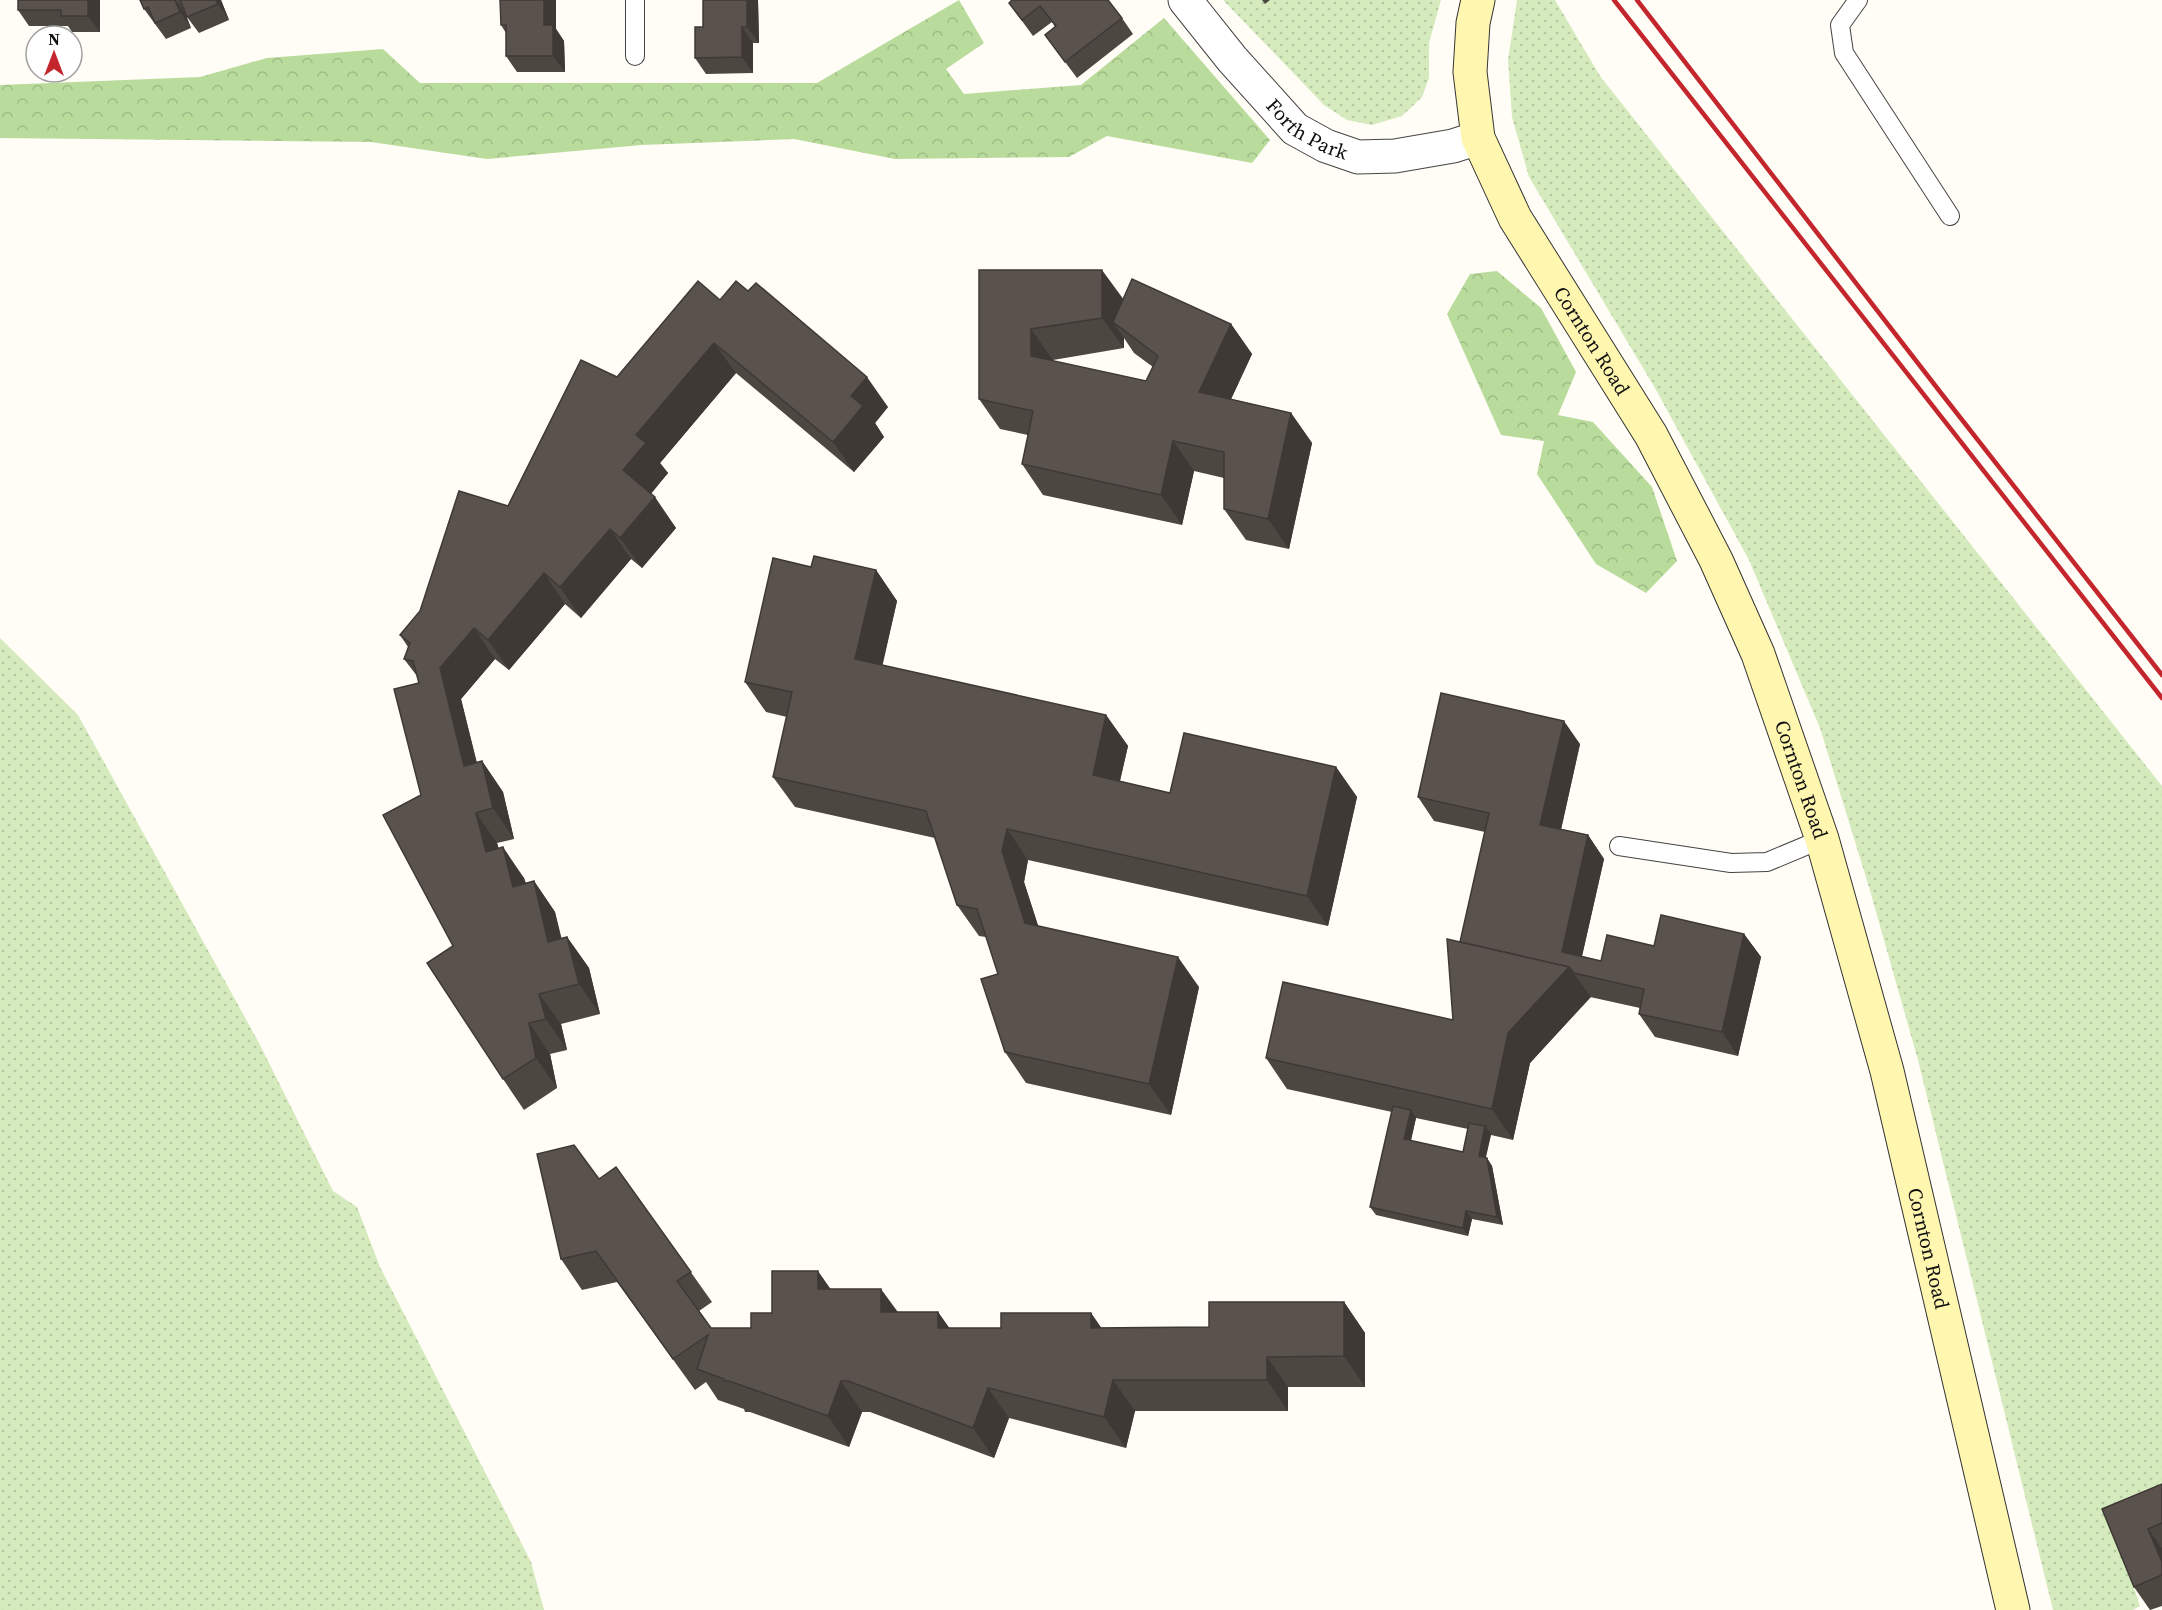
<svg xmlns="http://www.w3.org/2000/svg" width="2162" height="1610" font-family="'Source Serif 4',serif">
	<defs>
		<pattern id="grass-dots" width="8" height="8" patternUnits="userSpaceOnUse" patternTransform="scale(1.5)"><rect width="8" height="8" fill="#d5ebbd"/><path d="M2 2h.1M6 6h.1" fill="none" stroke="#b6c8a1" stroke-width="1.8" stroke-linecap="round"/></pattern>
		<pattern id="forest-crowns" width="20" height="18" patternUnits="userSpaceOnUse" patternTransform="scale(1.5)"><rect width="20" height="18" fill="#b9dc9c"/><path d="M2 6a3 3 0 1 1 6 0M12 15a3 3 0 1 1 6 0" fill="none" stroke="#9ebc85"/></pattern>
	</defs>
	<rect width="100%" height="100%" fill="#fffdf5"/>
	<g fill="url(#grass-dots)">
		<path d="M 1223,0 L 1441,0 L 1429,43 L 1429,78 L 1422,97 L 1402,116 L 1372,125 L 1347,120 L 1324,105 Z"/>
		<path d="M 1517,0 L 1555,0 L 1600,76 L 2162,786 L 2162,1507 L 2114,1527 L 2140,1606 L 2133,1610 L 2053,1610 L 1918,1060 L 1869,887 L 1820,728 L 1749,560 L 1655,388 L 1529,177 L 1512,117 L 1508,60 Z"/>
		<path d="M 0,638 L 78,715 L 258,1041 L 333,1191 L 357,1207 L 380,1267 L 531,1562 L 544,1610 L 0,1610 Z"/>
	</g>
	<g fill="url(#forest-crowns)">
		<path d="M 959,0 L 984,43 L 946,69 L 964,94 L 1081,85 L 1164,18 L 1270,140 L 1252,163 L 1107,136 L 1069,157 L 895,159 L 794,139 L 642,145 L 487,159 L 371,142 L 0,138 L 0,85 L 200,77 L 267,58 L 383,49 L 420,83 L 817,83 Z"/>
		<path d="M 1497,271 L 1541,308 L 1576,372 L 1558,415 L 1593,422 L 1652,487 L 1677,561 L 1646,593 L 1596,564 L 1537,474 L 1544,441 L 1501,435 L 1447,314 L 1470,274 Z"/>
	</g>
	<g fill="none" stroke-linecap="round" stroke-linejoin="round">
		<defs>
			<g id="service">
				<path d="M 1858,0 L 1840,25 L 1844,53 L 1950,216"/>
				<path d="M 635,56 L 635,0"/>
				<path d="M 1619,846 L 1731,863 L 1767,862 L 1822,839"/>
			</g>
			<g id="minor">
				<path id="s1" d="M 1185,0 L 1232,59 L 1295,129 L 1326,146 L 1358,157 L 1395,156 L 1453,146 L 1478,138"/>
			</g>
			<g id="secondary">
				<path id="s2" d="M 1478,0 L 1473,23 L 1470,72 L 1478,138 L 1515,218 L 1651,435 L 1716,560 L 1758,654 L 1822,839 L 1887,1071 L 2013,1610"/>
			</g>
		</defs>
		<use href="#service" stroke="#444" stroke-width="20"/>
		<use href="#minor" stroke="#444" stroke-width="35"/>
		<use href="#secondary" stroke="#333" stroke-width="35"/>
		<use href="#service" stroke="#fff" stroke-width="18"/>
		<use href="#minor" stroke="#fff" stroke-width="33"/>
		<use href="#secondary" stroke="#fff6b0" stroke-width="33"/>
		<g stroke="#c4262e" stroke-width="4.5">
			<path d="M 1614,0 L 2162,698"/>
			<path d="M 1637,0 L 1941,393 L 2162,675"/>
		</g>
	</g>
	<g fill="#4d4742" fill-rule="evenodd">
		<path d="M 100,0 L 100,32 L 72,32 L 68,26 L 29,26 L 18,10 Z"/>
		<path d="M 140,0 L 221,0 L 229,20 L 199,33 L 187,17 L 186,13 L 185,13 L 191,28 L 166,39 L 144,9 Z"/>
		<path d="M 703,0 L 758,0 L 759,43 L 753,43 L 753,73 L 706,74 L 695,58 L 703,27 Z"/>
		<path d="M 1012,0 L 1122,18 L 1133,34 L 1077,78 L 1045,35 L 1055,27 L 1052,22 L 1033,36 L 1009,3 Z"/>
		<path d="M 1262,0 L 1270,0 L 1265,4 Z"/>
		<path d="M 501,25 L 556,29 L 564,41 L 565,72 L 517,72 L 506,56 L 506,33 Z"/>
		<path d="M 979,270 L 1123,300 L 1231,324 L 1252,354 L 1231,399 L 1291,413 L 1312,443 L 1289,549 L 1246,540 L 1224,509 L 1224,478 L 1194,471 L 1182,525 L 1043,495 L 1022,464 L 1028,435 L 1000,429 L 979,399 ZM 1124,338 L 1134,353 L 1153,367 L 1146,381 L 1053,361 L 1053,360 L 1124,348 Z"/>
		<path d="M 720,300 L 888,407 L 875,423 L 884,437 L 854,472 L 736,373 L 660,463 L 668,473 L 651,494 L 676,528 L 642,568 L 631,559 L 581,618 L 565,604 L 509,670 L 495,659 L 461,699 L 477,763 L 482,761 L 503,792 L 514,839 L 497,843 L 499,849 L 524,878 L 526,883 L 534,881 L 555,912 L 561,939 L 567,937 L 589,968 L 600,1014 L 561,1024 L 567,1050 L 550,1054 L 557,1088 L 524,1110 L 503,1079 L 453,946 L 421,795 L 419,683 L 417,676 L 404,659 L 408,647 L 400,635 L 617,377 Z"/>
		<path d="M 811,567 L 876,570 L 897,601 L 882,665 L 1106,715 L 1128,746 L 1120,781 L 1170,793 L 1336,767 L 1357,797 L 1328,926 L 1028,860 L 1024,882 L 1038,926 L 1199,987 L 1171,1115 L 1026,1083 L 1005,1052 L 998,974 L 986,937 L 979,936 L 957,905 L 935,838 L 795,807 L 773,777 L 787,717 L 766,712 L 745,682 Z"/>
		<path d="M 1580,744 L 1561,829 L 1588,835 L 1604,859 L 1582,956 L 1601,961 L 1654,946 L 1744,934 L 1761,957 L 1738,1056 L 1655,1037 L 1639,1014 L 1640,1008 L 1590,997 L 1530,1063 L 1513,1140 L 1491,1135 L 1486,1157 L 1492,1166 L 1503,1225 L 1472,1219 L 1468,1236 L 1376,1215 L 1370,1207 L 1392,1112 L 1287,1089 L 1266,1058 L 1453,1020 L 1485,832 L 1434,821 L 1418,797 ZM 1416,1118 L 1468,1129 L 1463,1152 L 1411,1141 Z"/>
		<path d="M 616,1167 L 712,1302 L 699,1311 L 711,1328 L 751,1328 L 772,1313 L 830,1289 L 898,1312 L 938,1312 L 949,1328 L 1001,1328 L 1091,1313 L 1101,1328 L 1209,1327 L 1344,1302 L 1365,1333 L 1365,1387 L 1288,1387 L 1288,1411 L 1135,1411 L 1126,1448 L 1009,1418 L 994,1458 L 870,1412 L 862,1412 L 849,1447 L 750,1412 L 745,1412 L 744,1409 L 718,1400 L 706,1382 L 695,1390 L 617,1282 L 582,1290 L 561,1259 L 599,1179 Z"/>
		<path d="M 2162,1484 L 2162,1606 L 2150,1610 L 2134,1587 L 2102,1509 Z"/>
	</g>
	<g fill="#3f3936">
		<path d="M 88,0 L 100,0 L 100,32 L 88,16 Z"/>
		<path d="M 175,0 L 185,13 L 191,28 L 180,12 Z"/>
		<path d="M 216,0 L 221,0 L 229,20 L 218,4 Z"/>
		<path d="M 544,0 L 556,0 L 556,29 L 564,41 L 565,72 L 553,56 L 544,25 Z"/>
		<path d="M 747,0 L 758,0 L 759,43 L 747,27 Z"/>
		<path d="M 742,27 L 753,43 L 753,73 L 742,57 Z"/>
		<path d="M 1102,270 L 1124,300 L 1113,322 L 1124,338 L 1124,348 L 1102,318 Z"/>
		<path d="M 1231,324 L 1252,354 L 1220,423 L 1199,392 Z"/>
		<path d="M 1031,329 L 1053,360 L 1053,387 L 1031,356 Z"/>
		<path d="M 714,343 L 736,373 L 660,463 L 668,473 L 644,501 L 623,470 L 636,435 Z"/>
		<path d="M 867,377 L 888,407 L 875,423 L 884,437 L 854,472 L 833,442 L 851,396 Z"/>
		<path d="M 1291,413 L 1312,443 L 1289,549 L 1268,519 Z"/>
		<path d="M 1173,441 L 1194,471 L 1182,525 L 1161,495 Z"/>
		<path d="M 655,497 L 676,528 L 642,568 L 620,538 Z"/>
		<path d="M 610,529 L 631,559 L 581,618 L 560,587 Z"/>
		<path d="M 876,570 L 897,601 L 877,690 L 855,659 Z"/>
		<path d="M 544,573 L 565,604 L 509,670 L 488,640 Z"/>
		<path d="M 474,628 L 495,659 L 461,699 L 485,797 L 464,766 L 440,668 Z"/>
		<path d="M 1106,715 L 1128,746 L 1114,806 L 1093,775 Z"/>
		<path d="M 1564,721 L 1580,744 L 1557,848 L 1540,825 Z"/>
		<path d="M 482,761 L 503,792 L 514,839 L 493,808 Z"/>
		<path d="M 1336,767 L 1357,797 L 1328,926 L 1307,896 Z"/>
		<path d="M 476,813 L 497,843 L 507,883 L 486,852 Z"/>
		<path d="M 1007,829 L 1028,860 L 1024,882 L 1047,953 L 1025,923 L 1002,851 Z"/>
		<path d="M 1588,835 L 1604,859 L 1578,974 L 1562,952 Z"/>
		<path d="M 503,847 L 524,878 L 534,917 L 513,887 Z"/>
		<path d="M 534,881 L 555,912 L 570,972 L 548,942 Z"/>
		<path d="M 1744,934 L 1761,957 L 1738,1056 L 1722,1032 Z"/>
		<path d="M 567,937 L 589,968 L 600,1014 L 579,984 Z"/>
		<path d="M 1178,957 L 1199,987 L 1171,1115 L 1149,1084 Z"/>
		<path d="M 1569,967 L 1591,997 L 1530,1063 L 1513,1140 L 1492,1109 L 1508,1033 Z"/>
		<path d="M 539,994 L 561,1024 L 567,1050 L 546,1019 Z"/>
		<path d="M 529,1023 L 550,1054 L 557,1088 L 536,1058 Z"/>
		<path d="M 1411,1110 L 1416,1118 L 1409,1147 L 1404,1139 Z"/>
		<path d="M 1485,1126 L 1491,1134 L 1484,1164 L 1479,1156 Z"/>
		<path d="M 1487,1158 L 1492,1166 L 1503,1225 L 1497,1217 Z"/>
		<path d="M 1466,1211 L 1472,1219 L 1468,1236 L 1463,1228 Z"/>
		<path d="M 818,1271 L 839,1301 L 818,1289 Z"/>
		<path d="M 881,1289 L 903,1319 L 881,1312 Z"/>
		<path d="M 1344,1302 L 1365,1333 L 1365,1387 L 1344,1356 Z"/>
		<path d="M 938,1312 L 960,1343 L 938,1328 Z"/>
		<path d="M 1091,1313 L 1112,1343 L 1091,1328 Z"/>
		<path d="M 1267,1357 L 1288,1387 L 1288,1411 L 1267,1380 Z"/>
		<path d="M 1113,1380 L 1135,1411 L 1126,1448 L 1104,1417 Z"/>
		<path d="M 841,1381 L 862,1412 L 849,1447 L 828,1416 Z"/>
		<path d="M 988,1388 L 1009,1418 L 994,1458 L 973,1428 Z"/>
		<path d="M 2148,1529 L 2162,1548 L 2162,1562 Z"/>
	</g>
	<g fill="#5a524d" stroke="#3f3936" stroke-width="1.5">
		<path d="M 18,0 L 88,0 L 88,16 L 61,16 L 61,10 L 18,10 Z"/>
		<path d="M 140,0 L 175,0 L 180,12 L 155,23 L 148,7 L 144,9 Z"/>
		<path d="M 180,0 L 216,0 L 218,4 L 187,17 Z"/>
		<path d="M 500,0 L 544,0 L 544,25 L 553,25 L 553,56 L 506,56 L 506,25 L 501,25 Z"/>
		<path d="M 703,0 L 747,0 L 747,27 L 742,27 L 742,57 L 695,58 L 695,27 L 703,27 Z"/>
		<path d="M 1012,0 L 1108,0 L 1122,18 L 1065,62 L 1045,35 L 1056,26 L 1040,6 L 1022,20 L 1009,3 Z"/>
		<path d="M 979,270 L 1102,270 L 1102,318 L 1031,329 L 1031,356 L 1146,381 L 1158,356 L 1113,322 L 1132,279 L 1231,324 L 1199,392 L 1291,413 L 1268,519 L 1224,509 L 1224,452 L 1173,441 L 1161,495 L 1022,464 L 1033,411 L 979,399 Z"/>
		<path d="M 698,281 L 720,300 L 736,281 L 748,291 L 756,283 L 867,377 L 851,396 L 863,406 L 833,442 L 714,343 L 636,435 L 646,443 L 623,470 L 655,497 L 620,538 L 610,529 L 560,587 L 544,573 L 488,640 L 474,628 L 440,668 L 464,766 L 482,761 L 493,808 L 476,813 L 486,852 L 503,847 L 513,887 L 534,881 L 548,942 L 567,937 L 579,984 L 539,994 L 546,1019 L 529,1023 L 536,1058 L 503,1079 L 427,963 L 453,946 L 383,815 L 421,795 L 394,689 L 419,683 L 413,661 L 404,659 L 410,643 L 400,635 L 420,611 L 459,491 L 508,506 L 581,360 L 617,377 Z"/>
		<path d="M 814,556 L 876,570 L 855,659 L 1106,715 L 1093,775 L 1170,793 L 1184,733 L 1336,767 L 1307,896 L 1007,829 L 1002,851 L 1025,923 L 1178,957 L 1149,1084 L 1005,1052 L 981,979 L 998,974 L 977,909 L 957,905 L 926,811 L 773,777 L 792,692 L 745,682 L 773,558 L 811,567 Z"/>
		<path d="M 1441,693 L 1564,721 L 1540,825 L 1588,835 L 1562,952 L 1601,961 L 1607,935 L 1654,946 L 1661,915 L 1744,934 L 1722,1032 L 1639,1014 L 1644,989 L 1574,973 L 1569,967 L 1460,942 L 1489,813 L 1418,797 Z"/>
		<path d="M 1447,939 L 1569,967 L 1508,1033 L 1492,1109 L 1266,1058 L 1283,982 L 1453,1020 Z"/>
		<path d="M 1393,1106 L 1411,1110 L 1404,1139 L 1463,1152 L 1469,1123 L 1485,1126 L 1479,1156 L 1487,1158 L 1497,1217 L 1466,1211 L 1463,1228 L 1370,1207 Z"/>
		<path d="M 574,1145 L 599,1179 L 616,1167 L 691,1272 L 677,1281 L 711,1328 L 751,1328 L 751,1313 L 772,1313 L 772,1271 L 818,1271 L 818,1289 L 881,1289 L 881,1312 L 938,1312 L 938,1328 L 1001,1328 L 1001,1313 L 1091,1313 L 1091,1328 L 1209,1327 L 1209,1302 L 1344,1302 L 1344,1356 L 1267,1357 L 1267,1380 L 1113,1380 L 1104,1417 L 988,1388 L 973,1428 L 848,1381 L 841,1381 L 828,1416 L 729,1381 L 724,1381 L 724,1379 L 697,1369 L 708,1335 L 673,1359 L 596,1251 L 561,1259 L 537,1154 Z"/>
		<path d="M 2162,1484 L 2162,1523 L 2148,1529 L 2162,1562 L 2162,1575 L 2134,1587 L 2102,1509 Z"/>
	</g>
	<g text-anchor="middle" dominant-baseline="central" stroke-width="6" stroke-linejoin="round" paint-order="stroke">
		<g font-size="20" fill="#111" stroke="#fff">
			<text stroke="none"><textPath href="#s1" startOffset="180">Forth Park</textPath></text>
			<text stroke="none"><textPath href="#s2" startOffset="372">Cornton Road</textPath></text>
			<text stroke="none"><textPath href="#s2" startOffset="860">Cornton Road</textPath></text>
			<text stroke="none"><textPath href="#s2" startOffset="1346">Cornton Road</textPath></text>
		</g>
	</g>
	<g transform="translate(54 54)"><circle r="28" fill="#ffffff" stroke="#a0a0a0" stroke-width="1.5"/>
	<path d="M0-4.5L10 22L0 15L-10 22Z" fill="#c4262e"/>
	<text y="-9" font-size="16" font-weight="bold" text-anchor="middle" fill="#111111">N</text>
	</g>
</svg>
